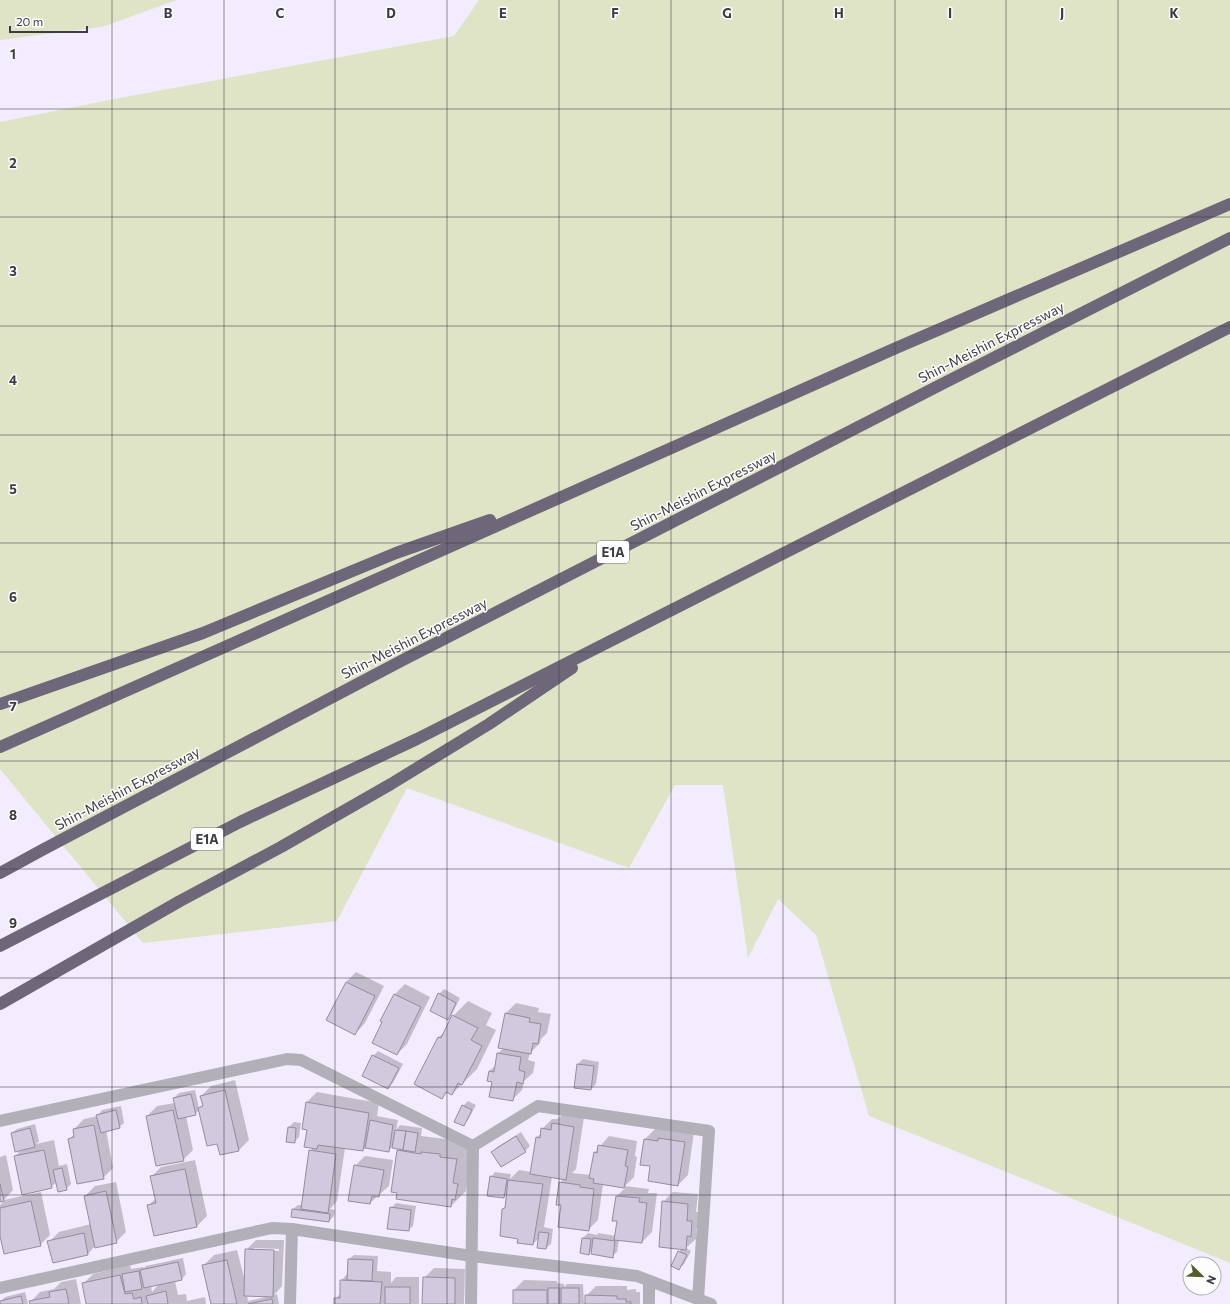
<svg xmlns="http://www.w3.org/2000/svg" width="1230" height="1304" font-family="Commissioner,sans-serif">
	<rect width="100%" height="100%" fill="#f3ecfe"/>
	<g fill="#dee4c5">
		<path d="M 0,0 L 177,0 L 102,27 L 0,40 Z"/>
		<path d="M 479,0 L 1230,0 L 1230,1263 L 869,1116 L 816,935 L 778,899 L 748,958 L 723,785 L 675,785 L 629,868 L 407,788 L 337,921 L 143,943 L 0,769 L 0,122 L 114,99 L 454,36 Z"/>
	</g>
	<g fill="#0003" fill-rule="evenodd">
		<path d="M 356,972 L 384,986 L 365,1023 L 355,1034 L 346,982 Z"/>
		<path d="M 405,984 L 430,997 L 407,1044 L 397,1054 L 383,1022 L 381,1021 L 395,994 Z"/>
		<path d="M 444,989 L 460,998 L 452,1014 L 447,1019 L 439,994 Z"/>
		<path d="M 468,1001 L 492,1013 L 486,1025 L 496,1030 L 477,1069 L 452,1094 L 448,1092 L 442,1097 L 416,1084 L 439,1037 L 446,1030 L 453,1016 Z"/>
		<path d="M 516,1003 L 539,1008 L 538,1012 L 551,1014 L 547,1033 L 541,1039 L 540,1043 L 530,1053 L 528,1060 L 535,1062 L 533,1073 L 524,1081 L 522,1090 L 512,1100 L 493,1081 L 489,1071 L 496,1065 L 498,1053 L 504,1048 L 506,1013 Z"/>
		<path d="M 378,1051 L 403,1064 L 393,1083 L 388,1088 L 373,1056 Z"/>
		<path d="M 583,1059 L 599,1062 L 596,1084 L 591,1089 L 575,1087 L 578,1064 Z"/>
		<path d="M 235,1080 L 249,1140 L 239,1150 L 221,1154 L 218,1143 L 199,1110 L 195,1114 L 186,1116 L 193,1150 L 183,1160 L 147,1116 L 157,1106 L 175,1103 L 174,1098 L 179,1093 L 195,1090 L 199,1108 L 203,1104 L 201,1096 L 211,1086 Z"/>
		<path d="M 317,1092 L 379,1103 L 377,1116 L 398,1120 L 396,1130 L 400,1125 L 422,1128 L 421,1136 L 454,1140 L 472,1145 L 470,1184 L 466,1187 L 466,1191 L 451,1206 L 398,1150 L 400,1148 L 392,1147 L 388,1151 L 367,1147 L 363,1150 L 345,1148 L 337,1201 L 330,1209 L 335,1210 L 334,1216 L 329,1221 L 293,1209 L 298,1205 L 303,1205 L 310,1151 L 313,1148 L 308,1129 L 307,1102 Z"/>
		<path d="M 468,1101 L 476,1105 L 468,1120 L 463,1125 L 463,1106 Z"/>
		<path d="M 121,1106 L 124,1123 L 119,1127 L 106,1130 L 113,1168 L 103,1178 L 69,1139 L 75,1134 L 74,1129 L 84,1119 L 98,1116 L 98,1115 L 102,1110 Z"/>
		<path d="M 563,1114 L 584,1117 L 576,1169 L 572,1173 L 591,1175 L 595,1152 L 609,1136 L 637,1141 L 635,1156 L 637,1157 L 634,1177 L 625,1186 L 649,1189 L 648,1193 L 657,1193 L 652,1232 L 642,1242 L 619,1240 L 617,1252 L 612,1256 L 592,1250 L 588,1254 L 583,1238 L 588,1233 L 597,1235 L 598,1233 L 616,1236 L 618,1220 L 614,1220 L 617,1196 L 625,1188 L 603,1184 L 598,1220 L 588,1230 L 562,1205 L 560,1183 L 564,1179 L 552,1177 L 544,1227 L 553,1229 L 551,1244 L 546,1248 L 539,1238 L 533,1244 L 519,1238 L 503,1209 L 506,1206 L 507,1193 L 504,1197 L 491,1177 L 495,1172 L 511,1174 L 510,1179 L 519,1170 L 531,1172 L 537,1137 L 542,1133 L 542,1129 L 552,1119 L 557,1119 Z"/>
		<path d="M 294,1122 L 301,1123 L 299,1137 L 294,1142 L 289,1127 Z"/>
		<path d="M 35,1124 L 39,1141 L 36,1144 L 54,1140 L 59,1166 L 67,1164 L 71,1184 L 66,1189 L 57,1182 L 51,1187 L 15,1156 L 22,1149 L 12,1133 L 17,1129 Z"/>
		<path d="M 655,1129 L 694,1132 L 688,1175 L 678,1185 L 651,1165 L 641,1164 L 645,1139 Z"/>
		<path d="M 521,1132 L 530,1146 L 525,1151 L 493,1152 L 497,1147 Z"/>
		<path d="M 6,1155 L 13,1190 L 4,1200 L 41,1192 L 50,1235 L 40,1245 L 0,1231 L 0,1205 L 5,1200 L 0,1201 L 0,1157 Z"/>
		<path d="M 365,1156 L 393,1160 L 389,1186 L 370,1203 L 355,1166 Z"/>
		<path d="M 195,1160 L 207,1216 L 197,1226 L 148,1206 L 156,1198 L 151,1177 L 161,1167 Z"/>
		<path d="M 116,1182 L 126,1232 L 116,1242 L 95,1246 L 88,1254 L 53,1261 L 49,1242 L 59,1232 L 91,1224 L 85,1196 L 95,1186 Z"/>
		<path d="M 673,1192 L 698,1194 L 696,1212 L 702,1212 L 700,1225 L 696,1229 L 696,1239 L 686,1248 L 691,1251 L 684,1264 L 679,1269 L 679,1252 L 682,1248 L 663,1202 Z"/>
		<path d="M 396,1203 L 416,1206 L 413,1226 L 408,1230 L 391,1208 Z"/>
		<path d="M 256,1240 L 284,1240 L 282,1286 L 274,1295 L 277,1294 L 279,1304 L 212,1304 L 204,1265 L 214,1255 L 237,1250 L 245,1281 L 246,1250 ZM 254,1248 L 279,1249 L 279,1251 L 254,1250 ZM 247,1295 L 266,1297 L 248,1301 Z"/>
		<path d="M 354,1255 L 378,1256 L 377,1271 L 391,1272 L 391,1283 L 396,1277 L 419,1277 L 419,1304 L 335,1304 L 335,1299 L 341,1293 L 341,1281 L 348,1273 L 349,1259 Z"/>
		<path d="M 183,1258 L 186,1274 L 182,1279 L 175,1281 L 178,1295 L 186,1294 L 187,1301 L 205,1297 L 206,1304 L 87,1304 L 83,1284 L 93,1274 L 130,1265 L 131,1269 L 143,1267 L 144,1268 L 146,1266 ZM 159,1284 L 152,1292 L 151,1286 Z"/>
		<path d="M 434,1268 L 465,1269 L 464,1304 L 423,1304 L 424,1278 Z"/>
		<path d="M 76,1279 L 81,1304 L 31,1304 L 30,1302 L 40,1292 L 54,1289 L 61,1282 Z"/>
		<path d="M 524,1280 L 557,1281 L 557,1283 L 564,1284 L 564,1287 L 567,1284 L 583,1284 L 584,1303 L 585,1302 L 586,1296 L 596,1286 L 627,1286 L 627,1290 L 636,1289 L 636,1292 L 640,1292 L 640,1304 L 514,1304 L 514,1290 Z"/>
		<path d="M 25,1292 L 28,1304 L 0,1304 L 0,1302 L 5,1297 Z"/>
	</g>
	<g fill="#d2c9df" stroke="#958ca0">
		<path d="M 346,982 L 375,996 L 355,1035 L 326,1020 Z"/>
		<path d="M 438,993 L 456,1003 L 448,1020 L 430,1011 Z"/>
		<path d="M 394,994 L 421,1007 L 397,1055 L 372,1043 L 382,1022 L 380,1021 Z"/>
		<path d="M 505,1013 L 530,1018 L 529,1022 L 541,1024 L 538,1044 L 533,1043 L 531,1054 L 498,1048 Z"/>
		<path d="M 452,1015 L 478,1028 L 471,1040 L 482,1046 L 462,1085 L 458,1083 L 452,1095 L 446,1092 L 442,1099 L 414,1084 L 438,1037 L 441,1038 Z"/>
		<path d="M 497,1053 L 521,1057 L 519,1070 L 525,1072 L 523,1084 L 517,1082 L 513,1101 L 489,1097 L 492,1082 L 487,1081 L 489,1071 L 494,1072 Z"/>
		<path d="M 372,1055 L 399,1068 L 388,1089 L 362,1076 Z"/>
		<path d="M 577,1064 L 594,1066 L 591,1090 L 574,1088 Z"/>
		<path d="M 225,1090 L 239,1151 L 220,1155 L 217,1144 L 207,1146 L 198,1108 L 203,1106 L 200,1096 Z"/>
		<path d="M 191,1094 L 196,1115 L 178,1119 L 173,1098 Z"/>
		<path d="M 306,1102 L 369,1113 L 363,1151 L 318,1145 L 317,1149 L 304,1147 L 307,1130 L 302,1129 Z"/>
		<path d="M 462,1105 L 472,1110 L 464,1126 L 454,1122 Z"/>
		<path d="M 116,1110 L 120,1128 L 101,1133 L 96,1115 Z"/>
		<path d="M 173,1110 L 184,1161 L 156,1166 L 146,1116 Z"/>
		<path d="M 370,1120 L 393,1125 L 389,1152 L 365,1148 Z"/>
		<path d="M 552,1123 L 574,1127 L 566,1180 L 530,1174 L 536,1137 L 540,1138 L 541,1128 L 551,1130 Z"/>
		<path d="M 94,1125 L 104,1179 L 77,1184 L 68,1139 L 74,1137 L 73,1129 Z"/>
		<path d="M 288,1127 L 296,1128 L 295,1143 L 286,1142 Z"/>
		<path d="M 30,1128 L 35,1147 L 15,1152 L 11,1133 Z"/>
		<path d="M 395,1130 L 406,1131 L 403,1150 L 392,1148 Z"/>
		<path d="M 406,1131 L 418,1133 L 415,1152 L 403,1150 Z"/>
		<path d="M 516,1136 L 526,1152 L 501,1167 L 491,1152 Z"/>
		<path d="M 658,1138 L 685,1142 L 678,1186 L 648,1181 L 650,1166 L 640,1165 L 644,1139 L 658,1141 Z"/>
		<path d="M 598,1145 L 628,1150 L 625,1166 L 628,1167 L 624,1188 L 593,1183 L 594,1179 L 589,1178 L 594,1152 L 597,1153 Z"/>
		<path d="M 44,1150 L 52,1188 L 22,1195 L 14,1156 Z"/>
		<path d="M 309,1150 L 336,1154 L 328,1213 L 301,1209 Z"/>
		<path d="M 397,1150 L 421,1154 L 421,1152 L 440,1154 L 440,1157 L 457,1159 L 453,1183 L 458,1184 L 455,1200 L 452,1199 L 451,1207 L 396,1199 L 397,1193 L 391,1192 Z"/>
		<path d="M 354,1165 L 384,1170 L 379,1197 L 372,1196 L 370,1204 L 348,1201 Z"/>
		<path d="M 62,1168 L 67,1190 L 58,1192 L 53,1170 Z"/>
		<path d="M 185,1169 L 197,1227 L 154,1236 L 147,1205 L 156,1203 L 150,1176 Z"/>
		<path d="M 490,1176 L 507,1179 L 504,1198 L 487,1196 Z"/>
		<path d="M 508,1180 L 543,1184 L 533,1245 L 517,1243 L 518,1239 L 500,1236 L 502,1209 L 505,1208 Z"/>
		<path d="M 559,1182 L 580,1185 L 580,1187 L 594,1189 L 589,1231 L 558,1227 L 561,1205 L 556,1205 Z"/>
		<path d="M 0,1184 L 4,1201 L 0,1202 Z"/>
		<path d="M 106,1191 L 117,1243 L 95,1248 L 84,1196 Z"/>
		<path d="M 616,1196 L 640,1198 L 639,1202 L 647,1203 L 642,1243 L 614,1240 L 617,1221 L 612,1221 Z"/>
		<path d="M 31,1201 L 41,1246 L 4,1254 L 0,1236 L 0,1208 Z"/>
		<path d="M 662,1201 L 688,1204 L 687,1221 L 692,1221 L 691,1237 L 687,1236 L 686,1250 L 659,1247 Z"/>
		<path d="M 390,1207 L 411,1210 L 409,1231 L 387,1229 Z"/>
		<path d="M 292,1209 L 330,1214 L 329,1222 L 291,1217 Z"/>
		<path d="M 539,1232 L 549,1233 L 546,1249 L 537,1248 Z"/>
		<path d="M 84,1233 L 88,1255 L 53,1263 L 47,1241 Z"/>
		<path d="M 582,1238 L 591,1239 L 589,1255 L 580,1253 Z"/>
		<path d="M 593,1238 L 615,1241 L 613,1258 L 591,1254 Z"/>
		<path d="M 245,1249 L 274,1250 L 273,1297 L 244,1296 Z"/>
		<path d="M 678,1251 L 687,1255 L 679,1270 L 671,1266 Z"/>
		<path d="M 348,1259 L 373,1260 L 372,1281 L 347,1280 Z"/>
		<path d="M 227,1260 L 237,1304 L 211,1304 L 202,1265 Z"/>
		<path d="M 178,1262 L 182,1280 L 144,1288 L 140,1270 Z"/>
		<path d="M 139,1271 L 142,1289 L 125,1292 L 122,1274 Z"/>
		<path d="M 120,1275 L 125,1294 L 132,1293 L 134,1299 L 141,1297 L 142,1304 L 86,1304 L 82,1283 Z"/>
		<path d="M 423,1277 L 455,1278 L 455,1304 L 422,1304 Z"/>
		<path d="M 340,1280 L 382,1282 L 380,1304 L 334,1304 L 334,1298 L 340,1298 Z"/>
		<rect x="385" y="1287" width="25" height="17"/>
		<rect x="548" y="1288" width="11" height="16"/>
		<rect x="561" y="1288" width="18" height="16"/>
		<path d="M 66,1289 L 69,1304 L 30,1304 L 29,1301 L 50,1297 L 49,1292 Z"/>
		<rect x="513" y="1290" width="34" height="14"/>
		<path d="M 166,1291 L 168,1304 L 148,1304 L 146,1296 Z"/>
		<path d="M 585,1295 L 617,1296 L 617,1299 L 626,1299 L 626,1302 L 631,1302 L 631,1304 L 585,1304 Z"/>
		<path d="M 21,1296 L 23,1304 L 0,1304 L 0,1301 Z"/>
		<path d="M 272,1299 L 273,1304 L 248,1304 Z"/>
	</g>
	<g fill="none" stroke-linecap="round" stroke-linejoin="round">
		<g stroke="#b3afb9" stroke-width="12">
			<path d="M 0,1121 L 287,1059 L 301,1060 L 473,1146"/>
			<path d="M 473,1146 L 538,1106 L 709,1131 L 698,1299"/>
			<path d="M 0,1288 L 272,1228 L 292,1229 L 472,1256 L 637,1276 L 711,1304"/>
			<path d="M 290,1304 L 292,1229"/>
			<path d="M 471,1304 L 473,1146"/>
			<path d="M 649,1304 L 649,1281"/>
		</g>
		<g stroke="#6e6679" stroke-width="12">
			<path d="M 0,704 L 203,633 L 396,553 L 490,520"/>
			<path d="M 0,747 L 896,348 L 1230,204"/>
			<path d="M 0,873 L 44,849 L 401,661 L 942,384 L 1230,238"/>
			<path d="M 0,946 L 240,822 L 417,739 L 1230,327"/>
			<path d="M 0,1004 L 180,901 L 281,847 L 391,784 L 489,724 L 572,668"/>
		</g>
	</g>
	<path fill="none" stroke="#3f3b44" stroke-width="1" stroke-opacity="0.55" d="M 112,0 L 112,1304M 224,0 L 224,1304M 335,0 L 335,1304M 447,0 L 447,1304M 559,0 L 559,1304M 671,0 L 671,1304M 783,0 L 783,1304M 895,0 L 895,1304M 1006,0 L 1006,1304M 1118,0 L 1118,1304M 0,109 L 1230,109M 0,217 L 1230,217M 0,326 L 1230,326M 0,435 L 1230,435M 0,543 L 1230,543M 0,652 L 1230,652M 0,761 L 1230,761M 0,869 L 1230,869M 0,978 L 1230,978M 0,1087 L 1230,1087M 0,1195 L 1230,1195"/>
	<g text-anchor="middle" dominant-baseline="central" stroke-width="3" stroke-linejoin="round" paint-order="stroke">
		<g fill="#fdfdfd" stroke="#78757c" stroke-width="1">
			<rect x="597" y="541" width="32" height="22" rx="3"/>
			<rect x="191" y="828" width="32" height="22" rx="3"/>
		</g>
		<g font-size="13" font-weight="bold" fill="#3f3b44">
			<text x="613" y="552">E1A</text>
			<text x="207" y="839">E1A</text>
		</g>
		<g font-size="14" fill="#3f3b44" stroke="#fdfdfd">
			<text transform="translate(991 342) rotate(-27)">Shin-Meishin Expressway</text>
			<text transform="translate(703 490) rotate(-27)">Shin-Meishin Expressway</text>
			<text transform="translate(414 638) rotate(-27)">Shin-Meishin Expressway</text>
			<text transform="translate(127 788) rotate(-28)">Shin-Meishin Expressway</text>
		</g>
	</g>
	<g font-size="13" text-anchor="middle" font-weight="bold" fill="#3f3b44" stroke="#fdfdfd" stroke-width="3" stroke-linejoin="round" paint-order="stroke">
		<text x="168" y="18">B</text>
		<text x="280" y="18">C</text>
		<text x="391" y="18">D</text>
		<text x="503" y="18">E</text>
		<text x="615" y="18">F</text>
		<text x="727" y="18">G</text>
		<text x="839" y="18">H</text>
		<text x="950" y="18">I</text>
		<text x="1062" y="18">J</text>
		<text x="1174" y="18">K</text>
		<text x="13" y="59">1</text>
		<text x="13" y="168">2</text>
		<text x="13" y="276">3</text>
		<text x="13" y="385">4</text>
		<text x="13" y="494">5</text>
		<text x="13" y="602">6</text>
		<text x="13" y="711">7</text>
		<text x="13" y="820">8</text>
		<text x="13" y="928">9</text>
	</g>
	<g transform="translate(1202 1276) rotate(113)"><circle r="19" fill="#fdfdfd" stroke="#b1afb3"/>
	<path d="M0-3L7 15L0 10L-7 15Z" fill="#565c2a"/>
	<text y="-6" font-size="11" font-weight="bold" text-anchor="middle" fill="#3f3b44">N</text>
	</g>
	<path d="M10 26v6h77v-6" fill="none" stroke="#3f3b44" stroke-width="2"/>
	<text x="16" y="26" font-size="12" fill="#3f3b44" stroke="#fdfdfd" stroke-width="3" paint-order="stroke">20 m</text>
</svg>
